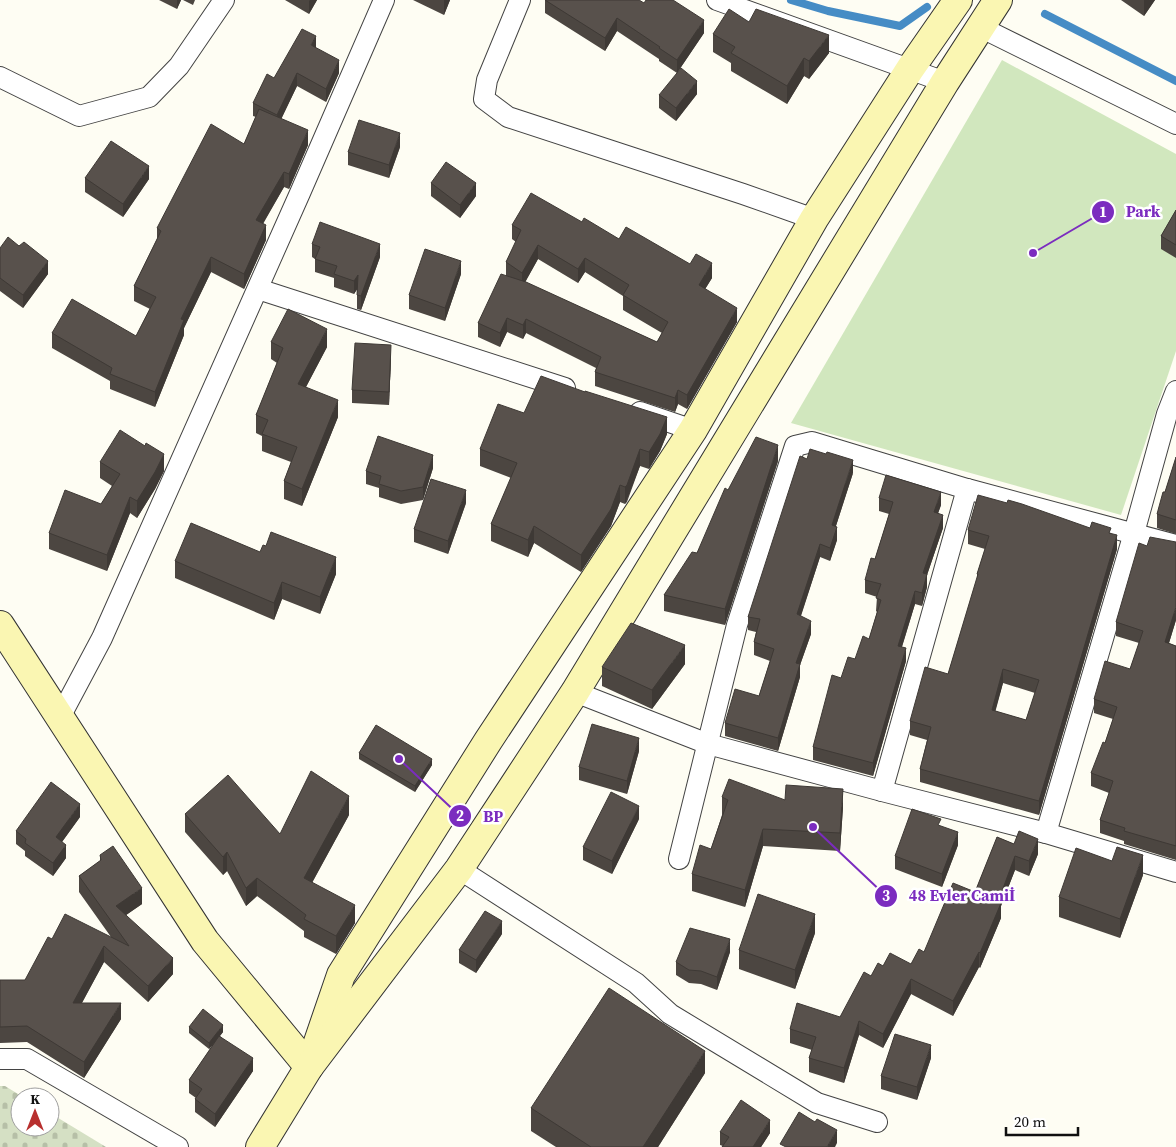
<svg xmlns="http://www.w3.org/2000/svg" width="1176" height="1147" font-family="'Source Serif 4',serif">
	<defs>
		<pattern id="cemetery-stones" width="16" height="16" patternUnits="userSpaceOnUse" patternTransform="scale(1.25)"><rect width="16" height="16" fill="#d5e0c4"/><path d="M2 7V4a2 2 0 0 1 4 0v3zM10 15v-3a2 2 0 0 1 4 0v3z" fill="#b6bfa7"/></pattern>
	</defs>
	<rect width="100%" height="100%" fill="#fefdf3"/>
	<path fill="#d1e7be" d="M 1002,60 L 1176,154 L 1176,351 L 1121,515 L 791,423 Z"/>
	<path fill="url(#cemetery-stones)" d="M 0,1086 L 5,1086 L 23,1097 L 20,1097 L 20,1127 L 50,1127 L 50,1113 L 106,1147 L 0,1147 Z"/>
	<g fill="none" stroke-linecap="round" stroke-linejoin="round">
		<g stroke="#468cc5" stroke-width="8">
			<path d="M 791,0 L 828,11 L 900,26 L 927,7"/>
			<path d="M 1045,14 L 1176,81"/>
		</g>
		<defs>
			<g id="minor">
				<path d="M 520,0 L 487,80 L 484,99 L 508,117 L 743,194 L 814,219"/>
				<path d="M 717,0 L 945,82"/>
				<path d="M 980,27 L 1176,124"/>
				<path d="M 0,77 L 79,116 L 149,97 L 179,66 L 224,0"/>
				<path d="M 258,289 L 565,388"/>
				<path d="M 640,412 L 693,430"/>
				<path d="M 575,692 L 708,744 L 882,791 L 1046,833 L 1176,872"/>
				<path d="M 60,717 L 102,638 L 300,193 L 384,0"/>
				<path d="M 882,791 L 967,489"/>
				<path d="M 1046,833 L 1134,533 L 1167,414 L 1176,391"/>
				<path d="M 679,859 L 737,625 L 795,446 L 812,442 L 967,489 L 1176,545"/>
				<path d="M 459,869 L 636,983 L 670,1014 L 817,1103 L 877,1122"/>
				<path d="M 0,1059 L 27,1059 L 178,1147"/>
			</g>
			<g id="secondary">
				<path d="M 0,625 L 205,941 L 309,1067"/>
				<path d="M 317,1045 L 341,975 L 488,741 L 693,430 L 814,219 L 910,69 L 958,0"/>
				<path d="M 260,1147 L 309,1067 L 459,869 L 575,692 L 945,82 L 998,0"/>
			</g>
		</defs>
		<use href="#minor" stroke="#434343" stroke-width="22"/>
		<use href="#secondary" stroke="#323232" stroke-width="30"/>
		<use href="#minor" stroke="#fff" stroke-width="20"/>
		<use href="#secondary" stroke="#faf6b2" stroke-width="28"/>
	</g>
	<g fill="#4c4641" fill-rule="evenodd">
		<path d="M 159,0 L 181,0 L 177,9 Z"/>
		<path d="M 183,0 L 195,0 L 193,5 Z"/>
		<path d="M 285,0 L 317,0 L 309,14 Z"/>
		<path d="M 413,0 L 450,0 L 444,15 Z"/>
		<path d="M 545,0 L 644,3 L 704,33 L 677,73 L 659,61 L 659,59 L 617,31 L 605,51 L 545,13 Z"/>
		<path d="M 1121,0 L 1155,0 L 1144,16 Z"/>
		<path d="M 749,22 L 829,53 L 809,79 L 804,76 L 787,104 L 731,71 L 731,63 L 713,52 L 713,34 Z"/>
		<path d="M 316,48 L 339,73 L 326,102 L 297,86 L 281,119 L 308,145 L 289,189 L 284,187 L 263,224 L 266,240 L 244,289 L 211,272 L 184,328 L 184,335 L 155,407 L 110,389 L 110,381 L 52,348 L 52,333 L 136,336 L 150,309 L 134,301 L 134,286 L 157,239 L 157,228 L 244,144 L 256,117 L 253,116 L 253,103 L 274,78 Z"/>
		<path d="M 697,94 L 676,121 L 659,108 L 659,95 Z"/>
		<path d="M 400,147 L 389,178 L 348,165 L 348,152 Z"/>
		<path d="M 85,178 L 149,179 L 123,217 L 85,192 Z"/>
		<path d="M 431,183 L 476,196 L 460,218 L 431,196 Z"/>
		<path d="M 1176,210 L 1176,258 L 1161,249 L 1161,236 Z"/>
		<path d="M 582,222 L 619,239 L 712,278 L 705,289 L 737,322 L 687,409 L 678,404 L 675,412 L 595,386 L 595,372 L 596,368 L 526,333 L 523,339 L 507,332 L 500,347 L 478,337 L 478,323 L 506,276 L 506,262 L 516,242 L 512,239 L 512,225 ZM 538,259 L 578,283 L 585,272 L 623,296 L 623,310 L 662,333 L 657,342 L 525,282 Z"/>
		<path d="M 312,244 L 380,257 L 361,310 L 357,309 L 357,289 L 354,294 L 334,287 L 334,278 L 315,272 L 315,259 L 312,257 Z"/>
		<path d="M 0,248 L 48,274 L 23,308 L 0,291 Z"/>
		<path d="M 461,274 L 445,321 L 409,309 L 409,295 Z"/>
		<path d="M 271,342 L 327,347 L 306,387 L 338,417 L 302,506 L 284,499 L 284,481 L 291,462 L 262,451 L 262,436 L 256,433 L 256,415 L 277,363 L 271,359 Z"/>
		<path d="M 391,358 L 389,405 L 352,403 L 352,390 Z"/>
		<path d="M 524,413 L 667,434 L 660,451 L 649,469 L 640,466 L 627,502 L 625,504 L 620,502 L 611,526 L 581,572 L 534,543 L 528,557 L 491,541 L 491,524 L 511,478 L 480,466 L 480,449 Z"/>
		<path d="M 1176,457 L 1176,534 L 1157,528 L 1157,514 L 1165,492 Z"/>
		<path d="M 778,461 L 725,625 L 664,611 L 664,595 L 697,553 L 728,490 Z"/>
		<path d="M 100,462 L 164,471 L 155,489 L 137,518 L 130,513 L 107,571 L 49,549 L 49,533 L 101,504 L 112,486 L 100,478 Z"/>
		<path d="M 433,468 L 423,500 L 401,504 L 379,497 L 379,488 L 366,484 L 366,471 Z"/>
		<path d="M 853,473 L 836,526 L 837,540 L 830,561 L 820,557 L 801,616 L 811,634 L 800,665 L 800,677 L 778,751 L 725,736 L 725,723 L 759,696 L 770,661 L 754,655 L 754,642 L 756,632 L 748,630 L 748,617 Z"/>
		<path d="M 879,498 L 941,505 L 938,513 L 943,528 L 927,575 L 927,587 L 922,606 L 915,604 L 902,647 L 906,661 L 873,776 L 813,760 L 813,747 L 841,678 L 869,639 L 877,612 L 876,611 L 877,597 L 865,593 L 865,580 L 875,559 L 889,514 L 879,511 Z"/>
		<path d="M 466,503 L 448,554 L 414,542 L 414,529 Z"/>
		<path d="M 1090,528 L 1111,533 L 1117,549 L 1039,815 L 920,782 L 920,769 L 927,740 L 910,735 L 910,721 L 948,674 L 977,579 L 977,574 L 985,549 L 968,544 L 968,530 ZM 1003,683 L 1035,693 L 1026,720 L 995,711 Z"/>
		<path d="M 1147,546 L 1176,620 L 1169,643 L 1176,646 L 1176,860 L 1124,844 L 1124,841 L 1100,833 L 1100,820 L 1109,793 L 1091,786 L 1091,773 L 1105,743 L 1113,719 L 1094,713 L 1094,699 L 1130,669 L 1139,643 L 1116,636 L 1116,622 Z"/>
		<path d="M 260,552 L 336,574 L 320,614 L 282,599 L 274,620 L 175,578 L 175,561 Z"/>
		<path d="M 685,664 L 652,709 L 602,686 L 602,667 Z"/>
		<path d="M 639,751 L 627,794 L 579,780 L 579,767 Z"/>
		<path d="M 359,753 L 432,765 L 415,792 L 359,759 Z"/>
		<path d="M 722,797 L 785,800 L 843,807 L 840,851 L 763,846 L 745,907 L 692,891 L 692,874 L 711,849 L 722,815 Z"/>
		<path d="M 185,814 L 280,834 L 349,815 L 312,883 L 355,923 L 336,954 L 304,937 L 304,931 L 257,896 L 246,906 L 227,871 L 223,875 L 185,832 Z"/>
		<path d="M 80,817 L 62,842 L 66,858 L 53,876 L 25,856 L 25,851 L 16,844 L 16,831 Z"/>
		<path d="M 639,819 L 612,874 L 583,860 L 583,847 Z"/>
		<path d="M 941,826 L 958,845 L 942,887 L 895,869 L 895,856 Z"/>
		<path d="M 997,837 L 1038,854 L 1029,876 L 1015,870 L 1001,906 L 1001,918 L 980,968 L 979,967 L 953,1016 L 911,994 L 883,1048 L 859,1035 L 844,1083 L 809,1072 L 809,1058 L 812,1050 L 790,1043 L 790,1029 L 840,1017 L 871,976 L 883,966 L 911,964 L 924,952 L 975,892 Z"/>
		<path d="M 100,855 L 142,904 L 126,915 L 173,974 L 148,1002 L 104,962 L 82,1003 L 121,1019 L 84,1078 L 27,1042 L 0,1043 L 0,980 L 25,980 L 52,939 L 111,937 L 79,892 L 79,876 L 100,861 Z"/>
		<path d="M 1143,875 L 1120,938 L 1059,917 L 1059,897 Z"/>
		<path d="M 815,933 L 795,989 L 739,969 L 739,950 Z"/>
		<path d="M 502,934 L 476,973 L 459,963 L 459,950 Z"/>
		<path d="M 730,952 L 717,990 L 701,984 L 689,983 L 676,975 L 676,962 Z"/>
		<path d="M 189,1027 L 223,1032 L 220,1036 L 253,1071 L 215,1127 L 195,1112 L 195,1099 L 196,1098 L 189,1093 L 189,1080 L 213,1045 L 209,1049 L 189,1033 Z"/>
		<path d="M 931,1058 L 917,1100 L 881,1089 L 881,1076 Z"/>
		<path d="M 705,1073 L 658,1147 L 556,1147 L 531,1131 L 531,1108 Z"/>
		<path d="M 720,1132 L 770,1133 L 761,1147 L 722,1147 L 723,1146 L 720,1145 Z"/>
	</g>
	<g fill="#3e3935">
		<path d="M 177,0 L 181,0 L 177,9 Z"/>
		<path d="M 310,0 L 317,0 L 309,14 L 309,1 Z"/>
		<path d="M 444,0 L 450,0 L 444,15 Z"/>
		<path d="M 1144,0 L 1155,0 L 1144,16 Z"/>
		<path d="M 617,18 L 617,31 L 605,51 L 605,38 Z"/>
		<path d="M 704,20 L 704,33 L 677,73 L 677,60 Z"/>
		<path d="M 829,35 L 829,53 L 809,79 L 809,61 Z"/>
		<path d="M 316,36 L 316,49 L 311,45 Z"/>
		<path d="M 804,58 L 804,76 L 787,104 L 787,86 Z"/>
		<path d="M 339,60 L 339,73 L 326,102 L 326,89 Z"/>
		<path d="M 297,73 L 297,86 L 277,128 L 277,115 Z"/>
		<path d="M 697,81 L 697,94 L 676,121 L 676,108 Z"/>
		<path d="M 308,130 L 308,145 L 289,189 L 289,174 Z"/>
		<path d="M 400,133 L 400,147 L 389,178 L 389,165 Z"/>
		<path d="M 149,166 L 149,179 L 123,217 L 123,204 Z"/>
		<path d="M 284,172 L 284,187 L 256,235 L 256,220 Z"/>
		<path d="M 476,183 L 476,196 L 460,218 L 460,205 Z"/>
		<path d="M 266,225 L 266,240 L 244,289 L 244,274 Z"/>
		<path d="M 380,244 L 380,257 L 361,310 L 361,296 Z"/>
		<path d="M 538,245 L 538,259 L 522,288 L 522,273 Z"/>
		<path d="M 211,257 L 211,272 L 184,328 L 184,335 L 155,407 L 155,392 L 181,319 Z"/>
		<path d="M 585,258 L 585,272 L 578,283 L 578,269 Z"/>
		<path d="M 48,261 L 48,274 L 23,308 L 23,295 Z"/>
		<path d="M 461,261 L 461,274 L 445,321 L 445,308 Z"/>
		<path d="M 712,263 L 712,278 L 699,299 L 699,285 Z"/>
		<path d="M 358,275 L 358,288 L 354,294 L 354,281 Z"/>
		<path d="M 737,308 L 737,322 L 687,409 L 687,395 Z"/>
		<path d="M 507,318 L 507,332 L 500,347 L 500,333 Z"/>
		<path d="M 526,319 L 526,333 L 523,339 L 523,325 Z"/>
		<path d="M 327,329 L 327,347 L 298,402 L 298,384 Z"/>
		<path d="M 391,345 L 391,358 L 389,405 L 389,392 Z"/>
		<path d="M 678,390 L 678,404 L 675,412 L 675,398 Z"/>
		<path d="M 338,400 L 338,417 L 302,506 L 302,489 Z"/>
		<path d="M 667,417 L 667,434 L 660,451 L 649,469 L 649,452 Z"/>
		<path d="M 778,445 L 778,461 L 725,625 L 725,609 Z"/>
		<path d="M 640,449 L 640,466 L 625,504 L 625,487 Z"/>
		<path d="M 164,454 L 164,471 L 155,489 L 137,518 L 137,501 Z"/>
		<path d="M 433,455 L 433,468 L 423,500 L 423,487 Z"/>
		<path d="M 853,460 L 853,473 L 832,538 L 832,525 Z"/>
		<path d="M 620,485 L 620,502 L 611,526 L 581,572 L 581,555 Z"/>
		<path d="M 466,490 L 466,503 L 448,554 L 448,541 Z"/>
		<path d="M 941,492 L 941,505 L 934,525 L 934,512 Z"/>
		<path d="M 130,497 L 130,513 L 107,571 L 107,555 Z"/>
		<path d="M 943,515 L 943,528 L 927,575 L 927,587 L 922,606 L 922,593 L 923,573 Z"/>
		<path d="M 534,526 L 534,543 L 528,557 L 528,540 Z"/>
		<path d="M 837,527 L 837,540 L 830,561 L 830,548 Z"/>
		<path d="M 1117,535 L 1117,549 L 1039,815 L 1039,801 Z"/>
		<path d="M 820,544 L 820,557 L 797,627 L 797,614 Z"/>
		<path d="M 336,557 L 336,574 L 320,614 L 320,597 Z"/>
		<path d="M 282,582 L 282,599 L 274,620 L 274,603 Z"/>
		<path d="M 915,591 L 915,604 L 898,659 L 898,646 Z"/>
		<path d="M 1176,607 L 1176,620 L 1165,656 L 1165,642 Z"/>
		<path d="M 811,621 L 811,634 L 800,665 L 800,677 L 778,751 L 778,738 L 796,663 Z"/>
		<path d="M 685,645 L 685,664 L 652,709 L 652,690 Z"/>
		<path d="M 906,648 L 906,661 L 873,776 L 873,763 Z"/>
		<path d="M 1003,669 L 1003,683 L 992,724 L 992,710 Z"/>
		<path d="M 639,738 L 639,751 L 627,794 L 627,781 Z"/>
		<path d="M 432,759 L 432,765 L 415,792 L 415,786 Z"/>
		<path d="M 843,789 L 843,807 L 840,851 L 840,833 Z"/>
		<path d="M 349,796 L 349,815 L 304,897 L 304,878 Z"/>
		<path d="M 80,804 L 80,817 L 56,850 L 56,837 Z"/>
		<path d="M 639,806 L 639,819 L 612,874 L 612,861 Z"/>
		<path d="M 763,829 L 763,846 L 745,907 L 745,890 Z"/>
		<path d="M 958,832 L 958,845 L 942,887 L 942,874 Z"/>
		<path d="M 1038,839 L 1038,854 L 1029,876 L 1029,861 Z"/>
		<path d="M 66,845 L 66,858 L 53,876 L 53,863 Z"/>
		<path d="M 227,852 L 227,871 L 223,875 L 223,857 Z"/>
		<path d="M 1143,855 L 1143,875 L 1120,938 L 1120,919 Z"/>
		<path d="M 1015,856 L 1015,870 L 1001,906 L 1001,918 L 980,968 L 980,953 L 998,902 Z"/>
		<path d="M 257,878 L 257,896 L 246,906 L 246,888 Z"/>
		<path d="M 142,888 L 142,904 L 116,922 L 116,906 Z"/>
		<path d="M 355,905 L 355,923 L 336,954 L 336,936 Z"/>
		<path d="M 815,914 L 815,933 L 795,989 L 795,970 Z"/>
		<path d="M 502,921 L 502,934 L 476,973 L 476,960 Z"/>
		<path d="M 730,939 L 730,952 L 717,990 L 717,977 Z"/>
		<path d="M 104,946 L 104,962 L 73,1019 L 73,1003 Z"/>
		<path d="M 979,952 L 979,967 L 953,1016 L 953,1001 Z"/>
		<path d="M 173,958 L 173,974 L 148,1002 L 148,986 Z"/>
		<path d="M 911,979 L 911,994 L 883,1048 L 883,1034 Z"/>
		<path d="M 121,1003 L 121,1019 L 84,1078 L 84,1062 Z"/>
		<path d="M 859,1021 L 859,1035 L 844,1083 L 844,1068 Z"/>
		<path d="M 223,1025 L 223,1032 L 209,1049 L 209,1043 Z"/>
		<path d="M 931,1045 L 931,1058 L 917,1100 L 917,1087 Z"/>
		<path d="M 705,1051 L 705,1073 L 658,1147 L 643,1147 Z"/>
		<path d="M 253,1058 L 253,1071 L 215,1127 L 215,1114 Z"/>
		<path d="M 770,1120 L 770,1133 L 761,1147 L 753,1147 Z"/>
		<path d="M 837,1130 L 837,1143 L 835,1147 L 827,1147 Z"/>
	</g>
	<g fill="#58514c" stroke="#3e3935" fill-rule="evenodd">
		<path d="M 545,0 L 639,0 L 644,3 L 646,0 L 673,0 L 704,20 L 677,60 L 659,48 L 660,47 L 617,18 L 605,38 Z"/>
		<path d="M 729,9 L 749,22 L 756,9 L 829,35 L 809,61 L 804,58 L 787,86 L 731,53 L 735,47 L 713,34 Z"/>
		<path d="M 302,29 L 316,36 L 311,45 L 339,60 L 326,89 L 297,73 L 277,115 L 253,103 L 267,74 L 274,78 Z"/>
		<path d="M 681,68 L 697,81 L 676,108 L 659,95 Z"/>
		<path d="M 259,109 L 308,130 L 289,174 L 284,172 L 256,220 L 266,225 L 244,274 L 211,257 L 181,319 L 184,320 L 155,392 L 110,374 L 112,368 L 52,333 L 72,299 L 136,336 L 156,297 L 134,286 L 161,231 L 157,228 L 211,124 L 244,144 Z"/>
		<path d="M 359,120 L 400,133 L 389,165 L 348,152 Z"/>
		<path d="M 111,141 L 149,166 L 123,204 L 85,178 Z"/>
		<path d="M 446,162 L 476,183 L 460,205 L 431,183 Z"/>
		<path d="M 531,193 L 582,222 L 584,218 L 619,239 L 626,227 L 690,264 L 696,254 L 712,263 L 699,285 L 737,308 L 687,395 L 678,390 L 675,398 L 595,372 L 601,357 L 526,319 L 523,325 L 507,318 L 500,333 L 478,323 L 501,274 L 526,282 L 657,342 L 668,322 L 623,295 L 629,285 L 585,258 L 578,269 L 538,245 L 522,273 L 506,262 L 521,230 L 512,225 Z"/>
		<path d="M 1176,210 L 1176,245 L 1161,236 Z"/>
		<path d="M 320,222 L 380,244 L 361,296 L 357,295 L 358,275 L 354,281 L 334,274 L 337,266 L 315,259 L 320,247 L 312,244 Z"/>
		<path d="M 8,237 L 19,246 L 24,242 L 48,261 L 23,295 L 0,278 L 0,248 Z"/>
		<path d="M 425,249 L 461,261 L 445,308 L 409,295 Z"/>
		<path d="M 288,309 L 327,329 L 298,384 L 338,400 L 302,489 L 284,481 L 297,447 L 262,434 L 268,420 L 256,415 L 283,348 L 271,342 Z"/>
		<path d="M 355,343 L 391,345 L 389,392 L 352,390 Z"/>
		<path d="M 541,376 L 585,392 L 585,391 L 667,417 L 660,434 L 649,452 L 640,449 L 627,485 L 625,487 L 620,485 L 611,509 L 581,555 L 534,526 L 528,540 L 491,524 L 517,463 L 480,449 L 498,404 L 524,413 Z"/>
		<path d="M 120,430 L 145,446 L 146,443 L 164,454 L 155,472 L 137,501 L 130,497 L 107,555 L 49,533 L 65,490 L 101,504 L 120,474 L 100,462 Z"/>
		<path d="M 378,436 L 433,455 L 423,487 L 401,491 L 379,484 L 381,476 L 366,471 Z"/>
		<path d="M 756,437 L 778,445 L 725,609 L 664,595 L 692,552 L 697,553 L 725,488 L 728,490 Z"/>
		<path d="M 810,449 L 826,454 L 827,452 L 853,460 L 832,525 L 837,527 L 830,548 L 820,544 L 797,614 L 811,621 L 796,663 L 800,664 L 778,738 L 725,723 L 735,689 L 759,696 L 774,649 L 754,642 L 760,619 L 748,617 L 800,456 L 807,459 Z"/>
		<path d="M 1176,457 L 1176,520 L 1157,514 L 1163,492 L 1165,492 Z"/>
		<path d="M 886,475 L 941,492 L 934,512 L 943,515 L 923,573 L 927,574 L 922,593 L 915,591 L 898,646 L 906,648 L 873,763 L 813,747 L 832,675 L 841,678 L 848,657 L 855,659 L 863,636 L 869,639 L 881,600 L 876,598 L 881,584 L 865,580 L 871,558 L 875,559 L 893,502 L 879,498 Z"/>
		<path d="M 431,479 L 466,490 L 448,541 L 414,529 Z"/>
		<path d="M 978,495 L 1007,503 L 1008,500 L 1022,504 L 1090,528 L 1092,522 L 1111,528 L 1109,533 L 1117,535 L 1039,801 L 920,769 L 931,727 L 910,721 L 925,667 L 948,674 L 978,574 L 977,574 L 989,536 L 968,530 ZM 1003,669 L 1039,680 L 1026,720 L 992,710 Z"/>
		<path d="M 191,523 L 260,552 L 263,545 L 266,546 L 271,532 L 336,557 L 320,597 L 282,582 L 274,603 L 175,561 Z"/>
		<path d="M 1150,537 L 1176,542 L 1176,607 L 1165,642 L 1176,646 L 1176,846 L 1124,831 L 1125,828 L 1100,820 L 1113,781 L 1091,773 L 1103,742 L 1105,743 L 1117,707 L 1094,699 L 1105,661 L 1130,669 L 1143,631 L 1116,622 L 1139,543 L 1147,546 Z"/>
		<path d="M 631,623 L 685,645 L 652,690 L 602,667 Z"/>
		<path d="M 592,724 L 639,738 L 627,781 L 579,767 Z"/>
		<path d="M 376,725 L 432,759 L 415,786 L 359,753 Z"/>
		<path d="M 311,771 L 349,796 L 304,878 L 355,905 L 336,936 L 304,919 L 306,915 L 257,878 L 246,888 L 227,852 L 223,857 L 185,814 L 228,775 L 280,834 Z"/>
		<path d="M 729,779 L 785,800 L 786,785 L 843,789 L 840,833 L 763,829 L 745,890 L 692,874 L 700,845 L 711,849 L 728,800 L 722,797 Z"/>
		<path d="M 51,782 L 80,804 L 56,837 L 66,845 L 53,863 L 25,843 L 26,839 L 16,831 Z"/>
		<path d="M 611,792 L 639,806 L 612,861 L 583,847 Z"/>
		<path d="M 912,809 L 941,819 L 938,825 L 958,832 L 942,874 L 895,856 Z"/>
		<path d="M 1019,831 L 1038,839 L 1029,861 L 1015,856 L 998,902 L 1001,903 L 980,953 L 979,952 L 953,1001 L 911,979 L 883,1034 L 859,1021 L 844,1068 L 809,1058 L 816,1037 L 790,1029 L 797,1003 L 840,1017 L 864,972 L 871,976 L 878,963 L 883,966 L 890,953 L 911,964 L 919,949 L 924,952 L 953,883 L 975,892 L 997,837 L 1014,844 Z"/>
		<path d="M 113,846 L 142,888 L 116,906 L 173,958 L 148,986 L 104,946 L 73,1003 L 121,1003 L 84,1062 L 27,1026 L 0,1027 L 0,980 L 25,980 L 48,937 L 52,939 L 65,914 L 129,946 L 79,876 L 101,860 L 100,855 Z"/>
		<path d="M 1117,847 L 1143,855 L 1120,919 L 1059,897 L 1076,848 L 1112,861 Z"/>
		<path d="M 758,894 L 815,914 L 795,970 L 739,950 Z"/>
		<path d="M 485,911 L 502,921 L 476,960 L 459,950 Z"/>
		<path d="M 690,928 L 730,939 L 717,977 L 701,971 L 689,970 L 676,962 Z"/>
		<path d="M 609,988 L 705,1051 L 643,1147 L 591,1147 L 531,1108 Z"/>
		<path d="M 203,1009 L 223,1025 L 209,1043 L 189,1027 Z"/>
		<path d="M 895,1034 L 931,1045 L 917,1087 L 881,1076 Z"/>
		<path d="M 219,1036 L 253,1058 L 215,1114 L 195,1099 L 202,1089 L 189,1080 Z"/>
		<path d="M 741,1100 L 770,1120 L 753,1147 L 722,1147 L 729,1137 L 720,1132 Z"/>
		<path d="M 799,1112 L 815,1122 L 817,1119 L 837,1130 L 827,1147 L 786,1147 L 780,1144 Z"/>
	</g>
	<path fill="none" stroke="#7b2cbf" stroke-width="2" d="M1033 253L1103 212M399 759L460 816M813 827L886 896"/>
	<g fill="#7b2cbf" stroke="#fff" stroke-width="2">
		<circle cx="1033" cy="253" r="5"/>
		<circle cx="399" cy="759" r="5"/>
		<circle cx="813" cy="827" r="5"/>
		<circle cx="1103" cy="212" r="12"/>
		<circle cx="460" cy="816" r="12"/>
		<circle cx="886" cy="896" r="12"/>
	</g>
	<g font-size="15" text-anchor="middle" font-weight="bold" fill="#fff">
		<text x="1103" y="217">1</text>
		<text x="460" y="821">2</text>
		<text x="886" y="901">3</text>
	</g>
	<g font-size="16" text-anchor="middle" font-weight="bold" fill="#7b2cbf" stroke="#fff" stroke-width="5" stroke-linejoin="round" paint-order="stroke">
		<text x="1143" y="217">Park</text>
		<text x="493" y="822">BP</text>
		<text x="962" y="901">48 Evler Camiİ</text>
	</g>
	<g transform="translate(35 1112)"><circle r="24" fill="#ffffff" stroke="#9f9f9f"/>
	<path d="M0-4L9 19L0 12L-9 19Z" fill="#b8302f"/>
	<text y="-8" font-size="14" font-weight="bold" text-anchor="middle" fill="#101010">K</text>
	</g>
	<path d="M1006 1127v8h72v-8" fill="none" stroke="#101010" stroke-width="2.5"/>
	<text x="1014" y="1127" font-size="15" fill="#101010" stroke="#ffffff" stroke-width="4" paint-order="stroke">20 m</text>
</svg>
